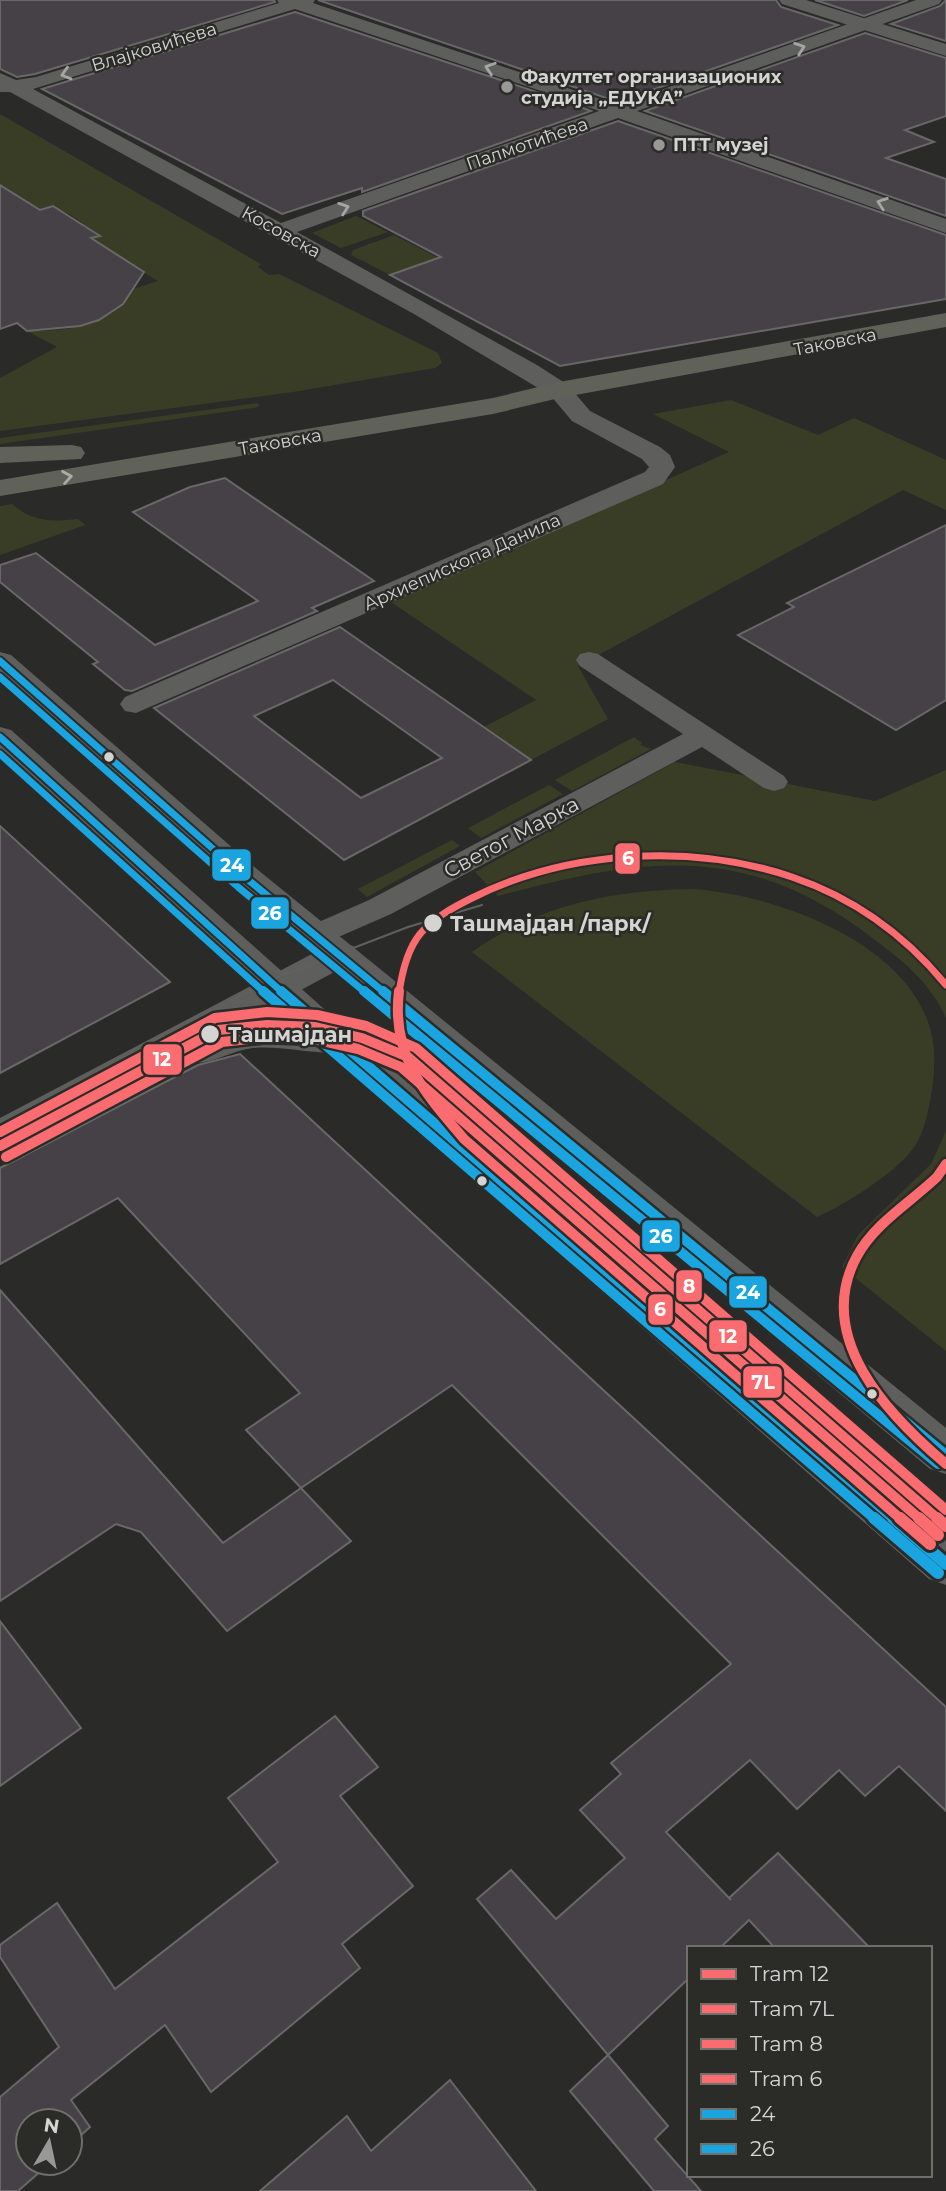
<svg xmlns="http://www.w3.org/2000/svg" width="946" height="2191" font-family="Montserrat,sans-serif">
	<rect width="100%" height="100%" fill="#2a2a29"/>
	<g fill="#3a3d26">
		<path d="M 0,114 L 261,264 L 258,267 L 269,275 L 279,274 L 438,353 L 442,363 L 435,368 L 293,392 L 0,431 L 0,378 L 57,347 L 27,331 C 64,331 114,328 130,290 L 158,281 L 87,239 L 99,235 C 82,225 65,203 40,210 L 0,185 Z"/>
		<path d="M 356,216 L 388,232 L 341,248 L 312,233 Z"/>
		<path d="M 394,235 L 439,258 L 390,275 L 351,255 L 353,250 Z"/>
		<path d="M 731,400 L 818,435 L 854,418 L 946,460 L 946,510 L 903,490 L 578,666 L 608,719 L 531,760 L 484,727 L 536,700 L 391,602 L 729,452 L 653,414 Z"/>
		<path d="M 258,403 L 259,407 L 0,444 L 0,438 Z"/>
		<path d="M 12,504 C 33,522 51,522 78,519 L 85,525 L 0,555 L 0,506 Z"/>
		<path d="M 634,737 L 642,743 L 640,745 L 651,749 L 572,791 L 555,780 Z"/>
		<path d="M 675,762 L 875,801 L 946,770 L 946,1018 C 930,982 902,960 871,937 C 745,841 643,857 498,896 L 475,872 Z"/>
		<path d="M 549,785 L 563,794 L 481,838 L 468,828 Z"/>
		<path d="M 452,840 L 460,846 L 367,897 L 358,889 Z"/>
		<path d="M 694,889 C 773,895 899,939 928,1022 C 937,1046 935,1076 930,1101 C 927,1117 923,1136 912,1150 C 894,1174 844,1205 817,1217 L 472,952 C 538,905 613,890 694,889 Z"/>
		<path d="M 946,1131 L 946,1351 L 842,1267 L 858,1235 L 931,1164 Z"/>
	</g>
	<g fill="#464146" stroke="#686868" stroke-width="2" fill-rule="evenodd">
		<path d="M 0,0 L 274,0 L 275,2 L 35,74 L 17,77 L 0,69 Z"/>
		<path d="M 318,0 L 776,0 L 781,7 L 838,25 L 618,102 Z"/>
		<path d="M 815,0 L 908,0 L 864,16 Z"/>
		<path d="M 946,0 L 946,41 L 891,24 L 940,6 Z"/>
		<path d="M 295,12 L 570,103 L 591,111 L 362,192 L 362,188 L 282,214 L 42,89 Z"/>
		<path d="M 865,33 L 946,58 L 946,116 L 905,130 L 934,142 L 886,158 L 946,179 L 946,216 L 645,111 Z"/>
		<path d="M 618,121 L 946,235 L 946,299 L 560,366 L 390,275 L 441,257 L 363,216 L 363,211 Z"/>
		<path d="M 0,185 L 40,210 L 53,206 L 100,236 L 91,238 L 144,272 L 123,304 L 99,320 L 80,326 L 27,331 L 17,323 L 0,329 Z"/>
		<path d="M 225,478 L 374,581 L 312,608 L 317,611 L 132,691 L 125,690 L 93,664 L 98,662 L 0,582 L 0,565 L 36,553 L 155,645 L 258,601 L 133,512 L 190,487 Z"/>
		<path d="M 946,525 L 946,700 L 896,730 L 738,635 L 794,607 L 787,603 Z"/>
		<path d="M 340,627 L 531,760 L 344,860 L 154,708 ZM 333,680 L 442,758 L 361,798 L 254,716 Z"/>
		<path d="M 0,826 L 170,982 L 0,1073 Z"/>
		<path d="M 240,1054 L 946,1707 L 946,1811 L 899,1766 L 865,1796 L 839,1770 L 797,1809 L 750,1760 L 666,1832 L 731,1900 L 729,1898 L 778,1853 L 870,1948 L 775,1948 L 749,1920 L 720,1948 L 689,1948 L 689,1978 L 608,2055 L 477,1899 L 511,1870 L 556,1919 L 625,1858 L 580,1810 L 621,1774 L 611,1763 L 731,1664 L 452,1385 L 301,1488 L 246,1430 L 300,1393 L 118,1198 L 0,1264 L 0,1168 L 198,1065 Z"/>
		<path d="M 0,1290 L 223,1543 L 301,1488 L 351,1541 L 227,1631 L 141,1532 L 116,1524 L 0,1601 Z"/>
		<path d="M 0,1621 L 81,1728 L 0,1786 Z"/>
		<path d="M 335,1716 L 378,1767 L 340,1796 L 413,1886 L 342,1944 L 360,1968 L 211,2092 L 165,2025 L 71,2100 L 90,2127 L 70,2145 L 70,2121 L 28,2121 L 28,2163 L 50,2163 L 18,2191 L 0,2191 L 0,2097 L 59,2047 L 0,1957 L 0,1945 L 57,1903 L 115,1989 L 278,1862 L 228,1798 Z"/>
		<path d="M 608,2055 L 668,2126 L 655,2139 L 701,2191 L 654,2191 L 570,2091 Z"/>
		<path d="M 450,2080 L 536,2191 L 260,2191 L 347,2116 L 371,2151 Z"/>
	</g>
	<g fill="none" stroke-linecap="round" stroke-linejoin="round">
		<path fill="#5e5f5d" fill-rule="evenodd" d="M 589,652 L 598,654 L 784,776 L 788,782 L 784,788 L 774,791 L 764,788 L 702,747 L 391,914 L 327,942 L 316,945 L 305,942 L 301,935 L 305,928 L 369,900 L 683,734 L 580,666 L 576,660 L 580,654 Z"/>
		<g fill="#5e5f5d" fill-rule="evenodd">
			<path d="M 277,0 L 315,0 L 313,3 L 618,105 L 916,0 L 942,0 L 939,4 L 637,111 L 946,219 L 946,233 L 618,118 L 297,232 L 537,365 L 568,385 L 590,411 L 660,447 L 670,455 L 675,467 L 663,484 L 136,713 L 125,711 L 120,704 L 125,697 L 645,472 L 649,467 L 642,459 L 572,421 L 550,395 L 414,314 L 10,92 L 0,92 L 0,73 L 16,80 L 36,77 L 279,3 ZM 295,9 L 571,101 L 599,111 L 281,223 L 33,89 Z"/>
			<path d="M 340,942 L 353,946 L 358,954 L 353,962 L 238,1024 C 276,1017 315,1021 352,1032 L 358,1041 L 352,1050 C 326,1058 284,1045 253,1048 C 228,1051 208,1068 184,1061 L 180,1055 L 14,1145 L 0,1149 L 0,1118 L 327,946 Z"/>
		</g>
		<path fill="#5e5f5d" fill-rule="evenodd" d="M 779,0 L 806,0 L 946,44 L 946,56 L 782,4 Z"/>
		<g fill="#5e5f5d" fill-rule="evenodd">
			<path d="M 0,652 L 11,655 L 258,870 L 946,1428 L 946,1474 L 930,1469 L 234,886 L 0,677 Z"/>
			<path d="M 0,727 L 11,730 L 332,1016 L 946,1535 L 946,1585 L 929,1579 L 306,1034 L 0,754 Z"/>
		</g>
		<g fill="#606159" fill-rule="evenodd">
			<path d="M 946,313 L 946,327 L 559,398 L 493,414 L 0,496 L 0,480 L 493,398 L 559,382 Z"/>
			<path d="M 72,445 L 81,447 L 85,453 L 81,459 L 0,463 L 0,447 Z"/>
		</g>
		<path stroke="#60605f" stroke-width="2" d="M 201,1018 L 270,980 L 408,927 L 482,905"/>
		<defs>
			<g id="bus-1-far2">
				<path d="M 0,661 L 246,878 L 385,993"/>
				<path d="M 0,737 L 283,993"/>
			</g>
			<g id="bus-1-far1">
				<path d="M 281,991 L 895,1520"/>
				<path d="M 383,991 L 946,1455"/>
			</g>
			<path id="bus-1" d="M 893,1518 L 946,1564"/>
			<g id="bus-2-far2">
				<path d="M 0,677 L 238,887 L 366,993"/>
				<path d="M 0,754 L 265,993"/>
			</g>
			<g id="bus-2-far1">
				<path d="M 263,991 L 876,1520"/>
				<path d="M 364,991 L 938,1464"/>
			</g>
			<path id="bus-2" d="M 874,1518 L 938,1573"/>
		</defs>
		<use href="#bus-1-far2" stroke="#2b2b28" stroke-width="11"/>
		<use href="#bus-1-far1" stroke="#2b2b28" stroke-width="15"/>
		<use href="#bus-1" stroke="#2b2b28" stroke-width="18"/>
		<use href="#bus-2-far2" stroke="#2b2b28" stroke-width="11"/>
		<use href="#bus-2-far1" stroke="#2b2b28" stroke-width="15"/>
		<use href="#bus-2" stroke="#2b2b28" stroke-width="18"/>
		<use href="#bus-1-far2" stroke="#1aa5e1" stroke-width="7"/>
		<use href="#bus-1-far1" stroke="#1aa5e1" stroke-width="10"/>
		<use href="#bus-1" stroke="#1aa5e1" stroke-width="12"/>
		<use href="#bus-2-far2" stroke="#1aa5e1" stroke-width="7"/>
		<use href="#bus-2-far1" stroke="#1aa5e1" stroke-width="10"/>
		<use href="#bus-2" stroke="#1aa5e1" stroke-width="12"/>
		<defs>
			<path id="tram-1-far1" d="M 0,1146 L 218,1030 L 267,1025 L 315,1027 L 362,1038 L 408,1057 L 939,1520"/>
			<path id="tram-1" d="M 937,1518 L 946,1526"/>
			<path id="tram-2-far1" d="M 6,1157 L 222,1042 L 268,1037 L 314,1039 L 358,1049 L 401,1067 L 921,1520"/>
			<path id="tram-2" d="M 919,1518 L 938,1535"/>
			<path id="tram-3" d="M 0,1132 L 215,1018 L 267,1012 L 317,1015 L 366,1026 L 416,1048 L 946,1510"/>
			<path id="tram-4-far2" d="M 399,993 C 402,972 407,950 420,934 C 433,918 454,907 472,898 C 568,850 691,843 792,877 C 854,898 905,935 946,985"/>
			<g id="tram-4-far1">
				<path d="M 399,991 C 391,1056 424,1092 464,1139 L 902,1520"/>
				<path d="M 946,1164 L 937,1177 C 911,1202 875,1223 857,1256 C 813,1337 888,1415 946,1464"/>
			</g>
			<path id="tram-4" d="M 900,1518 L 930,1544"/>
		</defs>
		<use href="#tram-1-far1" stroke="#2b2b28" stroke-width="15"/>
		<use href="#tram-1" stroke="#2b2b28" stroke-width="18"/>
		<use href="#tram-2-far1" stroke="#2b2b28" stroke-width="15"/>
		<use href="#tram-2" stroke="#2b2b28" stroke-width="18"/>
		<use href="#tram-3" stroke="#2b2b28" stroke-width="15"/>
		<use href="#tram-4-far2" stroke="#2b2b28" stroke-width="11"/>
		<use href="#tram-4-far1" stroke="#2b2b28" stroke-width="15"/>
		<use href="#tram-4" stroke="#2b2b28" stroke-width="18"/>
		<use href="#tram-1-far1" stroke="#fa6c70" stroke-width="10"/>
		<use href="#tram-1" stroke="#fa6c70" stroke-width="12"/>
		<use href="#tram-2-far1" stroke="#fa6c70" stroke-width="10"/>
		<use href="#tram-2" stroke="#fa6c70" stroke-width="12"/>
		<use href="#tram-3" stroke="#fa6c70" stroke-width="10"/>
		<use href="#tram-4-far2" stroke="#fa6c70" stroke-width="7"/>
		<use href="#tram-4-far1" stroke="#fa6c70" stroke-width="10"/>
		<use href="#tram-4" stroke="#fa6c70" stroke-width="12"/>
	</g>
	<defs><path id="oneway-chevron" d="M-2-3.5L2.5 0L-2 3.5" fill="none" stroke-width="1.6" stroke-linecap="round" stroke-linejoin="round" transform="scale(1.75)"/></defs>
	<g stroke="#a5a5a3">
		<use href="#oneway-chevron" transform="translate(800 48) rotate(-19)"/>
		<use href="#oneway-chevron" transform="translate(490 68) rotate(-162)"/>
		<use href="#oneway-chevron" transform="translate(66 74) rotate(163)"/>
		<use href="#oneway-chevron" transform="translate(882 203) rotate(-161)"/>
		<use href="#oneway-chevron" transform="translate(344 208) rotate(-19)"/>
	</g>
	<use stroke="#abaca8" href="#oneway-chevron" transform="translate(67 477) rotate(-9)"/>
	<g fill="#989897" stroke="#2b2b28" stroke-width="2.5">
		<circle cx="507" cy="87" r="7"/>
		<circle cx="659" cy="145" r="7"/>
	</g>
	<g fill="#d4d4d2" stroke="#2b2b28" stroke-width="2.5">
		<circle cx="109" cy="757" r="6"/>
		<circle cx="433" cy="923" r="10"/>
		<circle cx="210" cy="1034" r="10"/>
		<circle cx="482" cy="1181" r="6"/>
		<circle cx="872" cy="1394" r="6"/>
	</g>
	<g text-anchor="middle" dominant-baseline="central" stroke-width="5" stroke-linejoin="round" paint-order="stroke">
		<g font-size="18" fill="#d4d4d2" stroke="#2b2b28">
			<text transform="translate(154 47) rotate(-17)">Влајковићева</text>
			<text transform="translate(527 144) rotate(-19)">Палмотићева</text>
			<text transform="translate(281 232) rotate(29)">Косовска</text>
			<text transform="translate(835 342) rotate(-11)">Таковска</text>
			<text transform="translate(280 442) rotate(-10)">Таковска</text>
			<text transform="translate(462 562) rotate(-24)">Архиепископа Данила</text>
		</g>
		<g font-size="18" font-weight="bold" fill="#d4d4d2" stroke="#2b2b28" text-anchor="start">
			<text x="521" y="77">Факултет организационих<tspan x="521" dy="21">студија „ЕДУКА”</tspan></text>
			<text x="673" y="145">ПТТ музеј</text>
		</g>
		<g font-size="21" fill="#d4d4d2" stroke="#2b2b28">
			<text transform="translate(511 837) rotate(-28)">Светог Марка</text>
		</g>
		<g font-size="21" font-weight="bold" fill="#d4d4d2" stroke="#2b2b28" text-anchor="start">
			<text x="450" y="923">Ташмајдан /парк/</text>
			<text x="228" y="1034">Ташмајдан</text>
		</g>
	</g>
	<g stroke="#2b2b28" stroke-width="2.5">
		<rect x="614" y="842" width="27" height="33" rx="7" fill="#fa6c70"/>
		<rect x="211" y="848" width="41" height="34" rx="7" fill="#1aa5e1"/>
		<rect x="250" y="896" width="40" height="34" rx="7" fill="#1aa5e1"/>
		<rect x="142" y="1043" width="41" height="33" rx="7" fill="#fa6c70"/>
		<rect x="641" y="1219" width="40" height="34" rx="7" fill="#1aa5e1"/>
		<rect x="675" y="1269" width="28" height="34" rx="7" fill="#fa6c70"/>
		<rect x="728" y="1275" width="40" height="34" rx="7" fill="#1aa5e1"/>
		<rect x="647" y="1293" width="27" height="33" rx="7" fill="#fa6c70"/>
		<rect x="708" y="1319" width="40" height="34" rx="7" fill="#fa6c70"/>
		<rect x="742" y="1365" width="41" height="34" rx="7" fill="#fa6c70"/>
	</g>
	<g font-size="19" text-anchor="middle" font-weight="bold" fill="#fff">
		<text x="628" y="865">6</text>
		<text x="232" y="872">24</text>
		<text x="270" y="920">26</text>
		<text x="162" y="1066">12</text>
		<text x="661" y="1243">26</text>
		<text x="689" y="1293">8</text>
		<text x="748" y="1299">24</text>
		<text x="660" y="1316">6</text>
		<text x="728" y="1343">12</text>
		<text x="763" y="1389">7L</text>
	</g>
	<rect x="687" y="1946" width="245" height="231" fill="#2b2b28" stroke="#6f6f6c" stroke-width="2"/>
	<rect x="701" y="1969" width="35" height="10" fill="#fa6c70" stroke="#6f6f6c" stroke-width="2"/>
	<text x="750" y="1981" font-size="21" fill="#d4d4d2">Tram 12</text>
	<rect x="701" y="2004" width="35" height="10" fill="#fa6c70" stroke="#6f6f6c" stroke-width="2"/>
	<text x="750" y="2016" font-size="21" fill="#d4d4d2">Tram 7L</text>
	<rect x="701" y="2039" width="35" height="10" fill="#fa6c70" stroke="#6f6f6c" stroke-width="2"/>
	<text x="750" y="2051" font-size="21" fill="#d4d4d2">Tram 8</text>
	<rect x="701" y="2074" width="35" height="10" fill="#fa6c70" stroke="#6f6f6c" stroke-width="2"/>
	<text x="750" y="2086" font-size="21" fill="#d4d4d2">Tram 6</text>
	<rect x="701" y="2109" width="35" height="10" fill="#1aa5e1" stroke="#6f6f6c" stroke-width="2"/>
	<text x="750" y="2121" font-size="21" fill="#d4d4d2">24</text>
	<rect x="701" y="2144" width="35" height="10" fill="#1aa5e1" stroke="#6f6f6c" stroke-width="2"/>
	<text x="750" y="2156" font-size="21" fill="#d4d4d2">26</text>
	<g transform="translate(49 2142) rotate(9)"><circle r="33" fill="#2b2b28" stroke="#6f6f6c" stroke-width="2"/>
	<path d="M0-5L12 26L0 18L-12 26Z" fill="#989897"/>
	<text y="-10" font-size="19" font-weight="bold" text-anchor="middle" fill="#d4d4d2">N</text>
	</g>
</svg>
